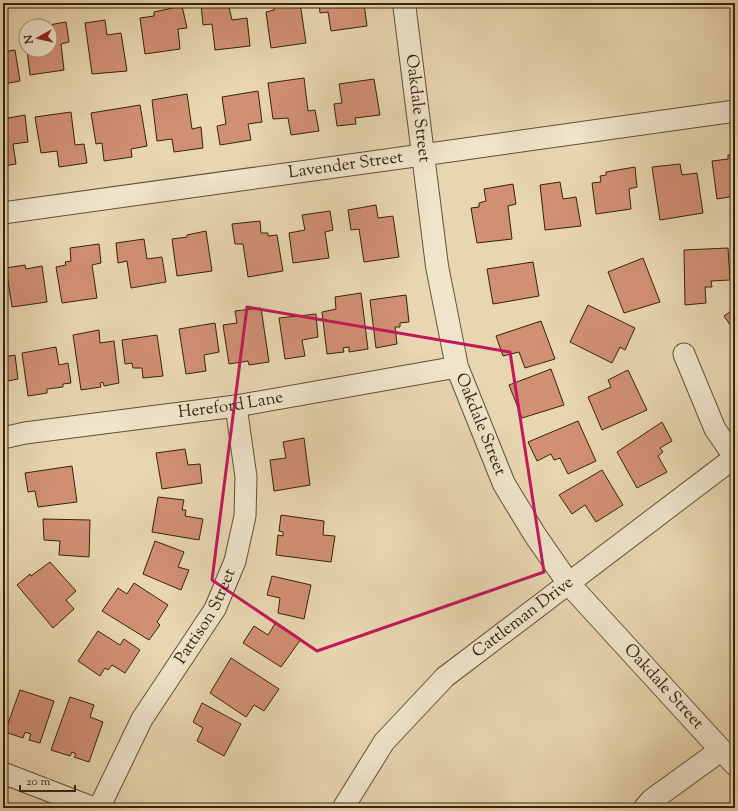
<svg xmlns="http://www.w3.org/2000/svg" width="738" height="811" font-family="'Sorts Mill Goudy',serif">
	<rect width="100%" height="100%" fill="#e8d6b0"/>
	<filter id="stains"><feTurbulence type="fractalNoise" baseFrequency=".005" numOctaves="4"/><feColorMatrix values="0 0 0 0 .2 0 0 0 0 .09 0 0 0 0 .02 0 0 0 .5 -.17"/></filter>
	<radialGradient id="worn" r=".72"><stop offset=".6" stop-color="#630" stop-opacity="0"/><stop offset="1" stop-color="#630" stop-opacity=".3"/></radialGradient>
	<g fill="#d18f74" stroke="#34240a">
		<path d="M 220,3 L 228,3 L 232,20 L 247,18 L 250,46 L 215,50 L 212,24 L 203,25 L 201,5 Z"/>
		<path d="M 281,3 L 300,3 L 306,43 L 271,48 L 266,12 L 274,10 L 274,7 L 281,5 Z"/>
		<path d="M 319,3 L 364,3 L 367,26 L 331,31 L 328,12 L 320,13 Z"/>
		<path d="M 182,6 L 187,28 L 178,29 L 180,49 L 145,54 L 140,18 L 154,16 L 154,12 Z"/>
		<path d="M 105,20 L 107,35 L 121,33 L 127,71 L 92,74 L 85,23 Z"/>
		<path d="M 66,22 L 69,42 L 61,44 L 64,70 L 30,75 L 27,50 L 50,50 L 50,26 L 43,26 Z"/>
		<path d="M 15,50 L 20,81 L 3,84 L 3,52 Z"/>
		<path d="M 304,78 L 308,111 L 315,110 L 319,131 L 291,135 L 288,118 L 273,119 L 268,83 Z"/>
		<path d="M 374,79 L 380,115 L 355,118 L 356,124 L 337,126 L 334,104 L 342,103 L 339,84 Z"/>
		<path d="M 258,91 L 262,122 L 248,124 L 251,140 L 220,145 L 217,126 L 226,124 L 222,97 Z"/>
		<path d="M 187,94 L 192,129 L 201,127 L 203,148 L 174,152 L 172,139 L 157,141 L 152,100 Z"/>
		<path d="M 140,105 L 147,146 L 131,149 L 132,157 L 104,161 L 102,143 L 96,144 L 91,113 Z"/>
		<path d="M 71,112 L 75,145 L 84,144 L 87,163 L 59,167 L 57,151 L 41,153 L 35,117 Z"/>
		<path d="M 25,115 L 28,142 L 13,144 L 16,164 L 3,166 L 3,119 Z"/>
		<path d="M 735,154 L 735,196 L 717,199 L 712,161 L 728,159 L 728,155 Z"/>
		<path d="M 680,164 L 682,175 L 697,173 L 703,213 L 660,220 L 652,167 Z"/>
		<path d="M 635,167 L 637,187 L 629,189 L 631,209 L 596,214 L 592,183 L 601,182 L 600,176 L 606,175 L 606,172 Z"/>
		<path d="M 560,182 L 563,199 L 576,197 L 581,226 L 545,230 L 540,185 Z"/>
		<path d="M 513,184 L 516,204 L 508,206 L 512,239 L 477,243 L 471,208 L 479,207 L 479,203 L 486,201 L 484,189 Z"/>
		<path d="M 376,205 L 378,218 L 393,216 L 399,257 L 364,262 L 359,229 L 351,230 L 348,210 Z"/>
		<path d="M 330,211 L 333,230 L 325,232 L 329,258 L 293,263 L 289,233 L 305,230 L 302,215 Z"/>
		<path d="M 260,221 L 261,233 L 268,233 L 268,236 L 277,235 L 283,271 L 248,277 L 243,244 L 235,244 L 232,224 Z"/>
		<path d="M 206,231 L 212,271 L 177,276 L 172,239 L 187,237 L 187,235 Z"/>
		<path d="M 144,239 L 147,259 L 162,257 L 166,282 L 131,288 L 127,261 L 118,263 L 116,243 Z"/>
		<path d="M 99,244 L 101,263 L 92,265 L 97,298 L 62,303 L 56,267 L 66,265 L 65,262 L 71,261 L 70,248 Z"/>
		<path d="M 728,248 L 730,280 L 711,281 L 712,287 L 705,287 L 706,303 L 685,305 L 684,250 Z"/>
		<path d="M 643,258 L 660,302 L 624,313 L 608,272 Z"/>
		<path d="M 533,262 L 539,296 L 493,304 L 487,269 Z"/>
		<path d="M 25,265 L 26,269 L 42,266 L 47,302 L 12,307 L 6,268 Z"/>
		<path d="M 361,293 L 368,349 L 349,352 L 349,347 L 343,348 L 344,352 L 327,354 L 322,312 L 336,309 L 335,297 Z"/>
		<path d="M 406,295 L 409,322 L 400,323 L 400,327 L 395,327 L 397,344 L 376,348 L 370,300 Z"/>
		<path d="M 588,305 L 635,328 L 625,350 L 620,347 L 612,363 L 570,342 Z"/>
		<path d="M 261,308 L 269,362 L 249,365 L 248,361 L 229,364 L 223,325 L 237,323 L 235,311 Z"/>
		<path d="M 735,308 L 735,332 L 724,316 Z"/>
		<path d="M 316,314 L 318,337 L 302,340 L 305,356 L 285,359 L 279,318 Z"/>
		<path d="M 541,321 L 555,359 L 525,368 L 519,352 L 503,356 L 496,336 Z"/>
		<path d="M 215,323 L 219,352 L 204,355 L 206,371 L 186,374 L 179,329 Z"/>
		<path d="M 99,330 L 100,343 L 114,341 L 119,383 L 104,386 L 103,382 L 100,383 L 101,387 L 81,390 L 73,335 Z"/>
		<path d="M 157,335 L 163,376 L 143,378 L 142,368 L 133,368 L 132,363 L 125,364 L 122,340 Z"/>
		<path d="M 56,347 L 59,365 L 68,363 L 71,383 L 63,384 L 63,387 L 47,389 L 47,393 L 28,396 L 22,353 Z"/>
		<path d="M 15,355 L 18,379 L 3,382 L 3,357 Z"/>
		<path d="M 551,369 L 564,405 L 522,418 L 509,385 Z"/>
		<path d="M 628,370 L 647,410 L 602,430 L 588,397 L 611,387 L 608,380 Z"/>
		<path d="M 578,421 L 596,461 L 568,474 L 560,458 L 554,460 L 551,454 L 537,461 L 528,442 Z"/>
		<path d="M 662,422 L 672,441 L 660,448 L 663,452 L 658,456 L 667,472 L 637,488 L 617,452 Z"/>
		<path d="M 304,438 L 310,485 L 274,491 L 270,460 L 286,458 L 283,442 Z"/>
		<path d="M 185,449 L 188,465 L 200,464 L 202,483 L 162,489 L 156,453 Z"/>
		<path d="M 72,466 L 77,502 L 38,507 L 35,491 L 28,492 L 25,473 Z"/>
		<path d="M 602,470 L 623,505 L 596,522 L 585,505 L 572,514 L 559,495 Z"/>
		<path d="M 158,497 L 184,500 L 182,510 L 186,510 L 185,516 L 203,519 L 199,540 L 152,532 Z"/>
		<path d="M 281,515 L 324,521 L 323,535 L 335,536 L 331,562 L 276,555 L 278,535 L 283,536 L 283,532 L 279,531 Z"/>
		<path d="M 43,519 L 90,520 L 89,557 L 59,555 L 60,541 L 44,540 Z"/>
		<path d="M 155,541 L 184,552 L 178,567 L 189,570 L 181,590 L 143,574 Z"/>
		<path d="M 50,562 L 76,591 L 66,600 L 74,609 L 53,628 L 17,585 L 30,574 L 31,576 Z"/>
		<path d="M 272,576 L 311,585 L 304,619 L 278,613 L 280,598 L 267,595 Z"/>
		<path d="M 134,583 L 168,605 L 157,622 L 160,625 L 149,640 L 102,611 L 118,588 L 127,594 Z"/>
		<path d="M 276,622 L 301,639 L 281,667 L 243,643 L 254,626 L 268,635 Z"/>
		<path d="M 98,631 L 120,645 L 124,639 L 140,650 L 125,673 L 112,665 L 108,670 L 105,668 L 100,676 L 78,661 Z"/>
		<path d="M 231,658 L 279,689 L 264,711 L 254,705 L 246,717 L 210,693 Z"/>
		<path d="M 20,690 L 54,701 L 40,743 L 29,740 L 31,734 L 25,732 L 23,738 L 5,732 Z"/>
		<path d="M 70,697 L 94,705 L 90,717 L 103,722 L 89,762 L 74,757 L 76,754 L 72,752 L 70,756 L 51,750 Z"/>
		<path d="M 202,703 L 241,724 L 224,756 L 197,741 L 203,728 L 193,722 Z"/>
	</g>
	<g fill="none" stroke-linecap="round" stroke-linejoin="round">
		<defs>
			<g id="minor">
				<path id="s1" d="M 3,213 L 422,155 L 735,111"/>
				<path d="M 684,354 L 715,429 L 735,458"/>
				<path id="s2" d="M 3,438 L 25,433 L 236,406 L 457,367"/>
				<path d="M 721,750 L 735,765"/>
				<path d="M 3,773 L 94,808"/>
				<path id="s3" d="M 99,808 L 142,719 L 215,609 L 235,561 L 245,516 L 246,477 L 236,406"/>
				<path id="s4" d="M 343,808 L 384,742 L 445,677 L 735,457"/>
			</g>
			<g id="tertiary">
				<path id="s5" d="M 404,3 L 437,266 L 457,367 L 504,484 L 535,535 L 569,584 L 721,750 L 652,800 L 645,808"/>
			</g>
		</defs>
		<use href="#minor" stroke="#615034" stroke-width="23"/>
		<use href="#tertiary" stroke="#615034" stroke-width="24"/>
		<use href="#minor" stroke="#f0e4cc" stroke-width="21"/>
		<use href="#tertiary" stroke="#f0e4cc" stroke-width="22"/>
	</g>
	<path fill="none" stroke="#c2185b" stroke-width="3" stroke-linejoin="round" d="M 247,307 L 510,352 L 544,572 L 317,651 L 212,580 Z"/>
	<g text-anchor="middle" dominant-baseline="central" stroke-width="3" stroke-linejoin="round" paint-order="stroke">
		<g font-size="17" fill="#34240a" stroke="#f0e4cc">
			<text stroke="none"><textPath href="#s5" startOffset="106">Oakdale Street</textPath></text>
			<text stroke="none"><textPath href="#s1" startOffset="346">Lavender Street</textPath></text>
			<text stroke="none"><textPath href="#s2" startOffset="230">Hereford Lane</textPath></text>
			<text stroke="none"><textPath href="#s5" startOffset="430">Oakdale Street</textPath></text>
			<text stroke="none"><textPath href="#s3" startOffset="220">Pattison Street</textPath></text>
			<text stroke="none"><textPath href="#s4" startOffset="265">Cattleman Drive</textPath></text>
			<text stroke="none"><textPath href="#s5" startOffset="753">Oakdale Street</textPath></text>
		</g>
	</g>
	<rect width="738" height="811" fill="none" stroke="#e8d6b0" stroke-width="16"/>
	<rect x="4" y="4" width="730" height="803" fill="none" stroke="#34240a" stroke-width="2"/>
	<rect x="8" y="8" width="722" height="795" fill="none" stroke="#34240a"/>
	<g transform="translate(38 38) rotate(262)"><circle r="19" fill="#f0e4cc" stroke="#a5977e"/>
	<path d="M0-3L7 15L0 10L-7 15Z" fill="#8f2418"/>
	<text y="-6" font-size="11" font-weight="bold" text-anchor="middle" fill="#34240a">N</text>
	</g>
	<path d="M20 785v6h55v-6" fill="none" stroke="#34240a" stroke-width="2"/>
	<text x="26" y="785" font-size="12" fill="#34240a" stroke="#f0e4cc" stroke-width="3" paint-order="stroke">20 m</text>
	<rect width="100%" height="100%" filter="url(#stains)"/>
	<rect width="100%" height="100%" fill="url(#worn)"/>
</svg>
